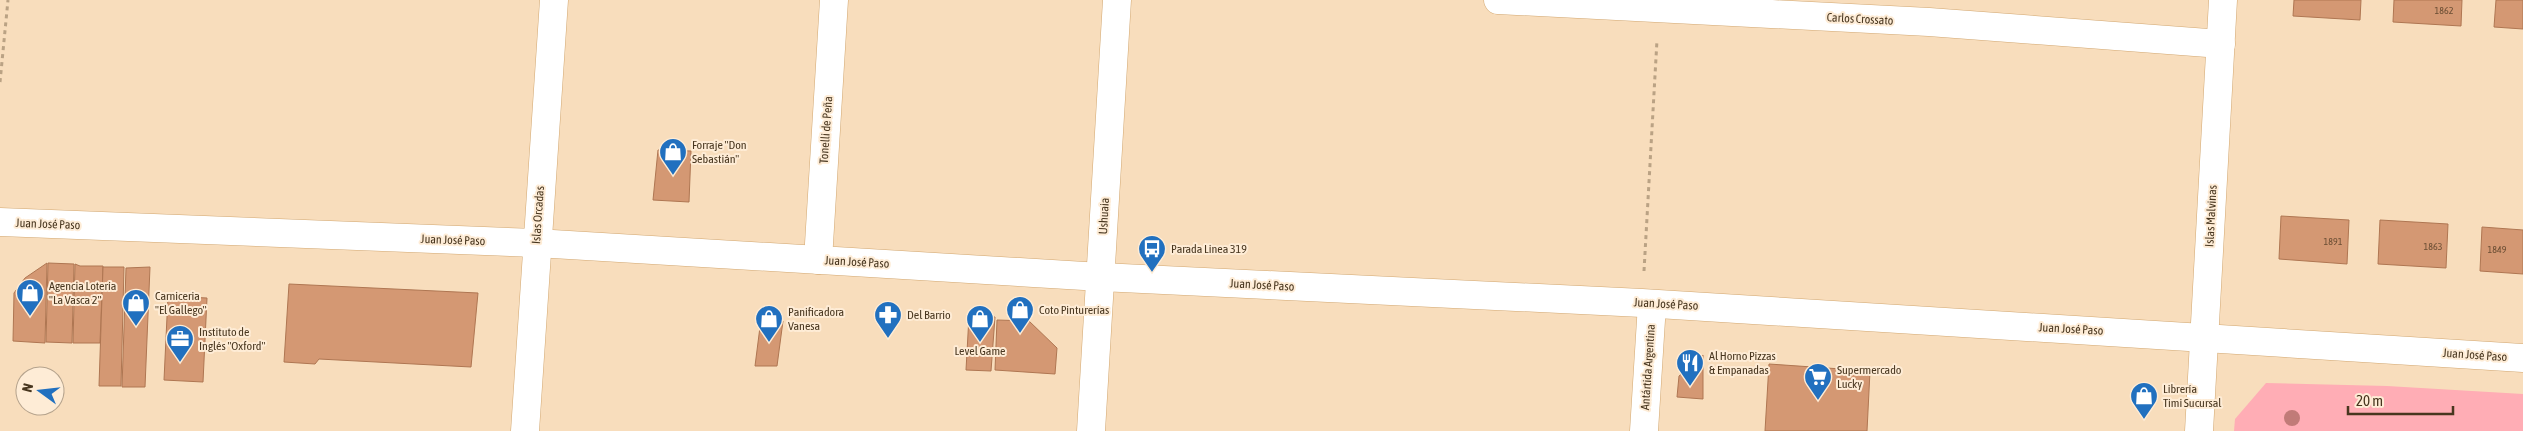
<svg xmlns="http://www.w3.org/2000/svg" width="2523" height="431" font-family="'Asap Condensed',sans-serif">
	<rect width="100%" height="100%" fill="#f8ddbc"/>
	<path fill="#ffadb5" d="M 2266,383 L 2387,386 L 2523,394 L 2523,431 L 2234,431 L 2235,419 Z"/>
	<g fill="#d49873" stroke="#af7652">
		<path d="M 2294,0 L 2361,0 L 2360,20 L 2293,16 Z"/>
		<path d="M 2394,0 L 2462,0 L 2461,26 L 2393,22 Z"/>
		<path d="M 2496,0 L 2523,0 L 2523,29 L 2494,27 Z"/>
		<path d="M 658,150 L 691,151 L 689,202 L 653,200 Z"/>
		<path d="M 2281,216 L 2349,220 L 2347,264 L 2279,259 Z"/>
		<path d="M 2380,220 L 2448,224 L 2446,268 L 2378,264 Z"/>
		<path d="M 2482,227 L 2523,230 L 2523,274 L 2480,271 Z"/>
		<path d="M 47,263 L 45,343 L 13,341 L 14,293 L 25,278 Z"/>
		<path d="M 48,263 L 74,264 L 72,343 L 46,342 Z"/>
		<path d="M 75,264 L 80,266 L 103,266 L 100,343 L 73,343 Z"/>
		<path d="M 103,267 L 124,267 L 121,386 L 99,386 Z"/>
		<path d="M 150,267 L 145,387 L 122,387 L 126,268 Z"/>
		<path d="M 289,284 L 478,293 L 471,367 L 319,359 L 315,364 L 284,362 Z"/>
		<path d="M 168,296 L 207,298 L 203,382 L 164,380 Z"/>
		<path d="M 969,316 L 995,317 L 991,371 L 966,370 Z"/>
		<path d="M 761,319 L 783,321 L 777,366 L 755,366 Z"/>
		<path d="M 997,320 L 1029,321 L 1057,348 L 1055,374 L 995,370 Z"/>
		<path d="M 1703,355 L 1703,399 L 1677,397 L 1679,376 Z"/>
		<path d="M 1769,364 L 1870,371 L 1867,431 L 1765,431 Z"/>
	</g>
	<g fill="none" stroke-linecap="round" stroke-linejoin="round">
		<defs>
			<g id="minor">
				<path d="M 1498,0 L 1929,22 L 2221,44"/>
				<path d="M 818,260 L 834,0"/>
				<path d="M 525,431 L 554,0"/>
				<path d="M 1091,431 L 1117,0"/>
				<path d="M 1644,431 L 1652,304"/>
				<path d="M 2199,431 L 2223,0"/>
			</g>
			<path id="major" d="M 0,222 L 536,243 L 1101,277 L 1642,303 L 2523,358"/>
		</defs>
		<use href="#minor" stroke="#d2a770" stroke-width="29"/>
		<use href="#major" stroke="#d2a770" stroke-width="29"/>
		<g stroke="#baa284" stroke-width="3" stroke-dasharray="4 4" stroke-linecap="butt">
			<path d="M 0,82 L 8,0"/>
			<path d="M 1644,271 L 1657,40"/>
		</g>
		<use href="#minor" stroke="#fff" stroke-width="28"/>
		<use href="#major" stroke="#fff" stroke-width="28"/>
	</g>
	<circle fill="#c17b78" cx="2292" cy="418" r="8"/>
	<defs>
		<symbol id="shop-pin" viewBox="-11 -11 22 30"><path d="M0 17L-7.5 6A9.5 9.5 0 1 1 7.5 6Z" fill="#2170bf" stroke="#feecd6"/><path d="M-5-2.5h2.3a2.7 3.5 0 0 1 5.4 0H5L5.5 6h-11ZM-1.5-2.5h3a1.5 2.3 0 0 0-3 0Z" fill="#fff"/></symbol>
		<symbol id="bus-pin" viewBox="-11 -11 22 30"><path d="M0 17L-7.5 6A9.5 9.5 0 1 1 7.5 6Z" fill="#2170bf" stroke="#feecd6"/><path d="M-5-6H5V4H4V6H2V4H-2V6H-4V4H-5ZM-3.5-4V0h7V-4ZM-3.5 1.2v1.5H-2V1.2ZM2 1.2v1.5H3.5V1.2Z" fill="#fff"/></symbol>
		<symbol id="pharmacy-pin" viewBox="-11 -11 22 30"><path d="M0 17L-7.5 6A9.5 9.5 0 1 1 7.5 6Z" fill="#2170bf" stroke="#feecd6"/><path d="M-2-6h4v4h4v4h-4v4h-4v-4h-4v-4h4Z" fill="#fff"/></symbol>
		<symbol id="office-pin" viewBox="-11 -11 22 30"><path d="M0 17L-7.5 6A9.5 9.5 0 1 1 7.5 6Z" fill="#2170bf" stroke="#feecd6"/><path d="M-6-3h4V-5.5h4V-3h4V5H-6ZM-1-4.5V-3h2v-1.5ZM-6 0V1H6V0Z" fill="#fff"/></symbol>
		<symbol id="restaurant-pin" viewBox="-11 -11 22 30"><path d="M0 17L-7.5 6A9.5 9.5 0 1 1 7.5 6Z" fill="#2170bf" stroke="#feecd6"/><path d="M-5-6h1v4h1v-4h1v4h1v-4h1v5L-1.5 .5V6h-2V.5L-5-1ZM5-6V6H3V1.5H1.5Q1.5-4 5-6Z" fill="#fff"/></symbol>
		<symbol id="supermarket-pin" viewBox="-11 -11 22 30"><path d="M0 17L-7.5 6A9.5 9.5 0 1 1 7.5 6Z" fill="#2170bf" stroke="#feecd6"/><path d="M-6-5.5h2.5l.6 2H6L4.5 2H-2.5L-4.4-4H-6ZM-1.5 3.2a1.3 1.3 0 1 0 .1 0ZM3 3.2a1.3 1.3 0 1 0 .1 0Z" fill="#fff"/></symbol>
	</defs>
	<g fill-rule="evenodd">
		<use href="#shop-pin" x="657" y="136" width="32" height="43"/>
		<use href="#bus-pin" x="1136" y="233" width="32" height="43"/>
		<use href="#shop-pin" x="14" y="277" width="32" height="43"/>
		<use href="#shop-pin" x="120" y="287" width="32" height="43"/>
		<use href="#shop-pin" x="1004" y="294" width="32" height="43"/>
		<use href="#pharmacy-pin" x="872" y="299" width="32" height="43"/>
		<use href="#shop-pin" x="753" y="303" width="32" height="43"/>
		<use href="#shop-pin" x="964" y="303" width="32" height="43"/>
		<use href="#office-pin" x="164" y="323" width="32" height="43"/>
		<use href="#restaurant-pin" x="1674" y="347" width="32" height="43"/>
		<use href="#supermarket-pin" x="1802" y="361" width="32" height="43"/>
		<use href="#shop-pin" x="2128" y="380" width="32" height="43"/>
	</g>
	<g text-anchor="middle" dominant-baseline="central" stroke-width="4" stroke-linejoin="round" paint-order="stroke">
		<g font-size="10" fill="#6b4e34">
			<text x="2444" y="10">1862</text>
			<text x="2333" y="241">1891</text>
			<text x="2433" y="246">1863</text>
			<text x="2497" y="249">1849</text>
		</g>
		<g font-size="12" fill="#48361f" stroke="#feecd6">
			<text transform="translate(1860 19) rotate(3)">Carlos Crossato</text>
			<text transform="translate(826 130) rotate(-86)">Tonelli de Peña</text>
			<text transform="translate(538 215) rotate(-86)">Islas Orcadas</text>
			<text transform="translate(1104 216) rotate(-87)">Ushuaia</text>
			<text transform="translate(2211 216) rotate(-87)">Islas Malvinas</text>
			<text transform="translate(48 224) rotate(2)">Juan José Paso</text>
			<text transform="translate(453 240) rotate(2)">Juan José Paso</text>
			<text transform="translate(857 262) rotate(3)">Juan José Paso</text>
			<text transform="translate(1262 285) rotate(3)">Juan José Paso</text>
			<text transform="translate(1666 304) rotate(3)">Juan José Paso</text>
			<text transform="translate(2071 329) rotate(3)">Juan José Paso</text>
			<text transform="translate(2475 355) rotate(4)">Juan José Paso</text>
			<text transform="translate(1648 367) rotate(-86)">Antártida Argentina</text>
		</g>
		<g font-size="12" fill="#48361f" stroke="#feecd6" text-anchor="start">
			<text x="692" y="145">Forraje "Don<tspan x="692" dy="14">Sebastián"</tspan></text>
			<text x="1171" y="249">Parada Linea 319</text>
			<text x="49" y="286">Agencia Lotería<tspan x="49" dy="14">"La Vasca 2"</tspan></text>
			<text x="155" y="296">Carniceria<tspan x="155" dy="14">"El Gallego"</tspan></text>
			<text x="1039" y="310">Coto Pinturerías</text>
			<text x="788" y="312">Panificadora<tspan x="788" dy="14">Vanesa</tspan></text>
			<text x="907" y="315">Del Barrio</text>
			<text x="199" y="332">Instituto de<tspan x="199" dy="14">Inglés "Oxford"</tspan></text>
			<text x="980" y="351" text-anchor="middle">Level Game</text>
			<text x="1709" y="356">Al Horno Pizzas<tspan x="1709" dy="14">&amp; Empanadas</tspan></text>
			<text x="1837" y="370">Supermercado<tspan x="1837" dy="14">Lucky</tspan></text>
			<text x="2163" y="389">Librería<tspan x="2163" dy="14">Timi Sucursal</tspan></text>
		</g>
	</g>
	<g transform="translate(40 391) rotate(285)"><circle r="24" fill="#feecd6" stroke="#b5a38d"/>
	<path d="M0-4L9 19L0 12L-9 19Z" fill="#2170bf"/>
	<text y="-8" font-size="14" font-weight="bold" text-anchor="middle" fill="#48361f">N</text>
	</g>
	<path d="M2348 406v8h105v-8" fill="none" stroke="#48361f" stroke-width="2.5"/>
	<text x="2356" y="406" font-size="15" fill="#48361f" stroke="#feecd6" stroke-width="4" paint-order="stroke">20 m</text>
</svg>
